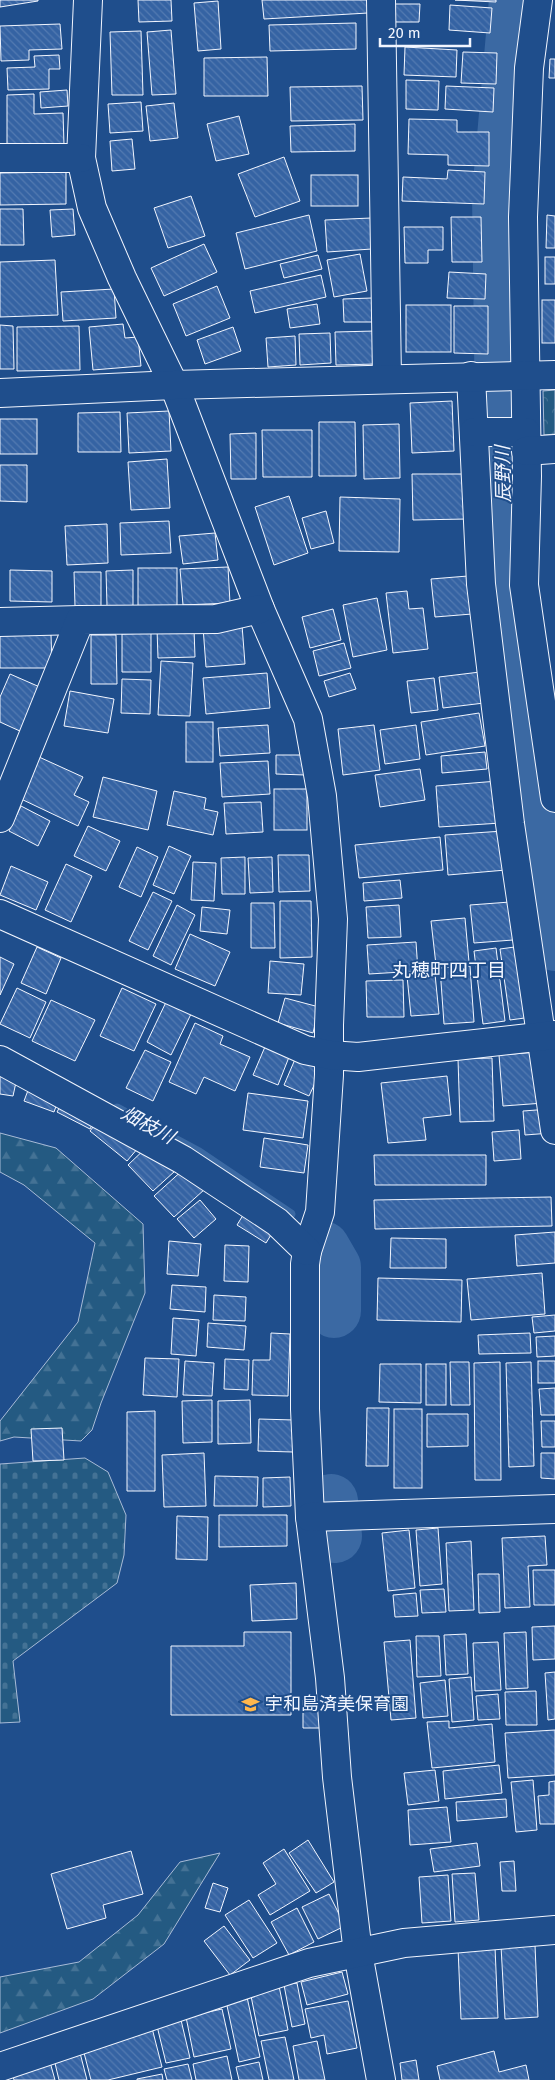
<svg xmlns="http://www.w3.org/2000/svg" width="555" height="2080" font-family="'Fira Sans','Noto Sans JP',sans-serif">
	<defs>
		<pattern id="forest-firs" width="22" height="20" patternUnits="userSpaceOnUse" patternTransform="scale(1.25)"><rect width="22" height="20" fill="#245a82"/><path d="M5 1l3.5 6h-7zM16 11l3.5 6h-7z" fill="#447295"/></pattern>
		<pattern id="cemetery-stones" width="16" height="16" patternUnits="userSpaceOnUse" patternTransform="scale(1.25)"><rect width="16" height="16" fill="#245a82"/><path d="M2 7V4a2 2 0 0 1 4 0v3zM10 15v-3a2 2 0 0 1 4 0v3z" fill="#447295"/></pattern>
		<pattern id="park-crowns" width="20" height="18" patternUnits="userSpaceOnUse" patternTransform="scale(1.25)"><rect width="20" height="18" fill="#245a82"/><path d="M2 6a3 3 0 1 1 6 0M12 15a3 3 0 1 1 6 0" fill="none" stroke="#447295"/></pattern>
		<pattern id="building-back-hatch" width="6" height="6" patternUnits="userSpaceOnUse" patternTransform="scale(1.25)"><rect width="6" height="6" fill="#3563a3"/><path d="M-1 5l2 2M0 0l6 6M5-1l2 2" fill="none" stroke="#537ab1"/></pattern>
	</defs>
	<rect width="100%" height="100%" fill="#1f4e8c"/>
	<g fill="url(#forest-firs)" stroke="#a8bbd7">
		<path d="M 0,1133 L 56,1148 L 143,1224 L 145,1293 L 101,1403 L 92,1430 L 81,1441 L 14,1437 L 0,1441 L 0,1421 L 78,1322 L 95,1243 L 24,1185 L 0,1172 Z"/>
		<path d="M 220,1853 L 164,1944 L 93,1999 L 0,2033 L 0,1977 L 79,1962 L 138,1915 L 180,1862 Z"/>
	</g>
	<path fill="url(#cemetery-stones)" stroke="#a8bbd7" d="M 85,1458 L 108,1472 L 126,1515 L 124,1555 L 117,1583 L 13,1661 L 20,1722 L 0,1723 L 0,1464 Z"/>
	<path fill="url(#park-crowns)" stroke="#a8bbd7" d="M 555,390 L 555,434 L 544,435 L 543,391 Z"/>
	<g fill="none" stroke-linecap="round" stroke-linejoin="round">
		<path stroke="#3b69a3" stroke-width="9" d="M 117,1108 L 199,1152 L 291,1214"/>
		<g stroke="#3b69a3" stroke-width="54">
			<path d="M 516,0 L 499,194 L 504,569 L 555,944"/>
			<path d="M 323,1248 L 334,1267 L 334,1311"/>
			<path d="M 331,1501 L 335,1536"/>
		</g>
	</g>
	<g fill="url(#building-back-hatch)" stroke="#f2f6ff">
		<path d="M 0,0 L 38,0 L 38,1 L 0,7 Z"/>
		<path d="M 138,0 L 171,0 L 172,21 L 139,22 Z"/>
		<path d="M 262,0 L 368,0 L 368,13 L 264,19 Z"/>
		<path d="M 455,0 L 496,0 L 496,2 Z"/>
		<path d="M 218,1 L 221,49 L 198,51 L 194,3 Z"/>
		<path d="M 395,4 L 420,4 L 419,22 L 395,22 Z"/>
		<path d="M 450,5 L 492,8 L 490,33 L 449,30 Z"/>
		<path d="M 356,23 L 356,49 L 270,51 L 269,25 Z"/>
		<path d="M 60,24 L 62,49 L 29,50 L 29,60 L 1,61 L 0,26 Z"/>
		<path d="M 171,30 L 176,94 L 152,95 L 147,32 Z"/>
		<path d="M 141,31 L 143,95 L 112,95 L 110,32 Z"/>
		<path d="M 405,47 L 457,50 L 456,77 L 404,75 Z"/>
		<path d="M 463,52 L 497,53 L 496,84 L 461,83 Z"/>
		<path d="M 59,55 L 60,69 L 49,69 L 49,89 L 8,90 L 7,68 L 35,67 L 34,56 Z"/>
		<path d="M 267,57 L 268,96 L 204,96 L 204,58 Z"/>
		<path d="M 550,59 L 555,59 L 555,78 L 549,78 Z"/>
		<path d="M 406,80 L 439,81 L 438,110 L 406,109 Z"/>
		<path d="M 362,86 L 363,120 L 291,121 L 290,87 Z"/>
		<path d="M 446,86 L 494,88 L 493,112 L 445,109 Z"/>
		<path d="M 67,90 L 68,106 L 41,108 L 40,92 Z"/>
		<path d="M 34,94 L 34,114 L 63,113 L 64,145 L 7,146 L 7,95 Z"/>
		<path d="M 141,102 L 143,131 L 110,133 L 108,104 Z"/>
		<path d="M 174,103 L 178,138 L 150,141 L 146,106 Z"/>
		<path d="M 239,116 L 249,154 L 216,161 L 207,124 Z"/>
		<path d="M 409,119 L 457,120 L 457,132 L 489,132 L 489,166 L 448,165 L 448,155 L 408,154 Z"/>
		<path d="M 355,124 L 355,151 L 291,152 L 290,126 Z"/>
		<path d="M 132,139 L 135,169 L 112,171 L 110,141 Z"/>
		<path d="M 284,157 L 300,201 L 255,217 L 238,174 Z"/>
		<path d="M 448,170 L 485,172 L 484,204 L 402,201 L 403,177 L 447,179 Z"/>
		<path d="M 66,172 L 66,204 L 0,205 L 0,173 Z"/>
		<rect x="311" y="175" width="47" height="31"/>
		<path d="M 191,196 L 205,236 L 168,248 L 154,208 Z"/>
		<path d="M 0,209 L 23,209 L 24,245 L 0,245 Z"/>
		<path d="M 73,209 L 75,235 L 52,237 L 50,210 Z"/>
		<path d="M 309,215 L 317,251 L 245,269 L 236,233 Z"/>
		<path d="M 547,215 L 555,216 L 555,248 L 546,248 Z"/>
		<path d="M 451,217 L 481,217 L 482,262 L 452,262 Z"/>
		<path d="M 371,218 L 372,249 L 327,252 L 325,220 Z"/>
		<path d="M 404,227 L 443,227 L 443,250 L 428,250 L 428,263 L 405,263 Z"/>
		<path d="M 204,244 L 217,272 L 164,296 L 151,268 Z"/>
		<path d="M 360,254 L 367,291 L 334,297 L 327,260 Z"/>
		<path d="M 318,255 L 322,269 L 284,278 L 280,264 Z"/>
		<rect x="545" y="257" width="10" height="27"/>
		<path d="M 55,260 L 58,315 L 0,317 L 0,262 Z"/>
		<path d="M 449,272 L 486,274 L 485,299 L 447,298 Z"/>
		<path d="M 321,275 L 326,297 L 255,313 L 250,291 Z"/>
		<path d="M 217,286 L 230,318 L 186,336 L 173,304 Z"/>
		<path d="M 114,289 L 116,318 L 63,321 L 61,292 Z"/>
		<path d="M 372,298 L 373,322 L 344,322 L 343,299 Z"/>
		<rect x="542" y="300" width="13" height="43"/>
		<path d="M 317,304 L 320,324 L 290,328 L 287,309 Z"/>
		<rect x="406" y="305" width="45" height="47"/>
		<path d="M 454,306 L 488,306 L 488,354 L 454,353 Z"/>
		<path d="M 123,324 L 125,338 L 138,337 L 141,366 L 93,370 L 89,327 Z"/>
		<path d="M 0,325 L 13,326 L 14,369 L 0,369 Z"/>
		<path d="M 79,326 L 80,370 L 17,371 L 17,327 Z"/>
		<path d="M 233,327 L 241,351 L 205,364 L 197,340 Z"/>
		<path d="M 375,331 L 376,364 L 336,365 L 335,332 Z"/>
		<path d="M 330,333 L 331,363 L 300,365 L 299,334 Z"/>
		<path d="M 295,336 L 296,365 L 268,367 L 266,338 Z"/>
		<path d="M 452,401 L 454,451 L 412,453 L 410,403 Z"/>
		<path d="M 169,411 L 171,451 L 129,453 L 127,413 Z"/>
		<path d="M 120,412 L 121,452 L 78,452 L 78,413 Z"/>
		<rect x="0" y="419" width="37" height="35"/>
		<path d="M 319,422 L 355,422 L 356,476 L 319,476 Z"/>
		<path d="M 399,424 L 400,478 L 364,479 L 363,425 Z"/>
		<path d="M 262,430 L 312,430 L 312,477 L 263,477 Z"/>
		<path d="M 256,433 L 256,479 L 231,479 L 230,434 Z"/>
		<path d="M 167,459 L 170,508 L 131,510 L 128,462 Z"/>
		<path d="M 0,465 L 27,465 L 27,502 L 0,501 Z"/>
		<path d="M 412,474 L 466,474 L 467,519 L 413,520 Z"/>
		<path d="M 289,496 L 308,553 L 274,565 L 255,507 Z"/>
		<path d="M 340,497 L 400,499 L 399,552 L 339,551 Z"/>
		<path d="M 326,511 L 334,543 L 311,549 L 302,518 Z"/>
		<path d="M 169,521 L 171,553 L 121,555 L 120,523 Z"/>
		<path d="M 107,524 L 108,563 L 67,565 L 65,526 Z"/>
		<path d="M 215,533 L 218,560 L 183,564 L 179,536 Z"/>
		<path d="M 228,567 L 230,603 L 183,605 L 180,569 Z"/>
		<rect x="138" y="568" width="39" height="39"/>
		<path d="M 10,570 L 52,571 L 52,602 L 10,601 Z"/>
		<path d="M 133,570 L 133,606 L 107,606 L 106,571 Z"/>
		<path d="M 74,572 L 101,572 L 101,606 L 75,606 Z"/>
		<path d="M 468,576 L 472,614 L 435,617 L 431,579 Z"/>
		<path d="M 407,591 L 409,609 L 423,608 L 428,649 L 393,653 L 386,593 Z"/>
		<path d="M 377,598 L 387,650 L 353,657 L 343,605 Z"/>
		<path d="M 333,609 L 341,640 L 310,648 L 302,617 Z"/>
		<path d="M 242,625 L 245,664 L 206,667 L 203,627 Z"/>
		<path d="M 157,629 L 194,629 L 195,657 L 158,658 Z"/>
		<path d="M 0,633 L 51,634 L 52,668 L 0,668 Z"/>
		<path d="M 151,633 L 151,672 L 122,672 L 122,634 Z"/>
		<path d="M 91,635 L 116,635 L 117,684 L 91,684 Z"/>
		<path d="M 344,643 L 351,668 L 319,676 L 313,651 Z"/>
		<path d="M 161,661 L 193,663 L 190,716 L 158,715 Z"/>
		<path d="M 480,672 L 484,703 L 443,708 L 439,677 Z"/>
		<path d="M 267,673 L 270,708 L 206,714 L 203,678 Z"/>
		<path d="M 350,673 L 356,689 L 329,697 L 324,681 Z"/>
		<path d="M 10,674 L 42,688 L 22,732 L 0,722 L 0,697 Z"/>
		<path d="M 434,678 L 438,710 L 411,713 L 407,681 Z"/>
		<path d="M 122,679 L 151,680 L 150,714 L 121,713 Z"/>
		<path d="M 70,691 L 114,699 L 108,733 L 64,726 Z"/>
		<path d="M 479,713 L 485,746 L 426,755 L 421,722 Z"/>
		<rect x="186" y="722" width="27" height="40"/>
		<path d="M 268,725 L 270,753 L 220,756 L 218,728 Z"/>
		<path d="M 374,725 L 380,770 L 343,775 L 338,729 Z"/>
		<path d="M 416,725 L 420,759 L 385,764 L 380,730 Z"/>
		<path d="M 485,752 L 487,769 L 442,773 L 441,756 Z"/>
		<path d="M 276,755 L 304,755 L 305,775 L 276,774 Z"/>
		<path d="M 39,757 L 83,777 L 74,795 L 89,802 L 78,826 L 19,798 Z"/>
		<path d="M 268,761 L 270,794 L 222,797 L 220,763 Z"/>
		<path d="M 420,769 L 425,800 L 380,807 L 375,775 Z"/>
		<path d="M 103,777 L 157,791 L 148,830 L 93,817 Z"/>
		<path d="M 498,781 L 501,823 L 439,827 L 436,786 Z"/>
		<rect x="274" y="789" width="33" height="41"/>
		<path d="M 174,791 L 206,798 L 204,809 L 218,812 L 213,835 L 167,825 Z"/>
		<path d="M 261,802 L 263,832 L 226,834 L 224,803 Z"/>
		<path d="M 21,806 L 50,821 L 38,846 L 9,831 Z"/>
		<path d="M 88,826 L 120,841 L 106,871 L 74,856 Z"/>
		<path d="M 503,831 L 506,870 L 448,875 L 445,835 Z"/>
		<path d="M 440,837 L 443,870 L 359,878 L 355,845 Z"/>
		<path d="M 169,846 L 191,856 L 174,894 L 153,885 Z"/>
		<path d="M 137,847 L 158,857 L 141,897 L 119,887 Z"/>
		<path d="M 278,855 L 309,855 L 310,891 L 279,892 Z"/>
		<path d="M 245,857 L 245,894 L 222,894 L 221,858 Z"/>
		<path d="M 272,857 L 273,892 L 250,893 L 248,858 Z"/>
		<path d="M 193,862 L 216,863 L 214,901 L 191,900 Z"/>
		<path d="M 66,864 L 92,876 L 71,922 L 45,910 Z"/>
		<path d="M 11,866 L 48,882 L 36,910 L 0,895 Z"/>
		<path d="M 400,880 L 402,898 L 364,901 L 363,883 Z"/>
		<path d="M 153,892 L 172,901 L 148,950 L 129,941 Z"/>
		<path d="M 280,901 L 311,901 L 312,957 L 280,958 Z"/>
		<path d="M 510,902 L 513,940 L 474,943 L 470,905 Z"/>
		<path d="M 251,903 L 274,903 L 275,948 L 251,948 Z"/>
		<path d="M 177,905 L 195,915 L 171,965 L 153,956 Z"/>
		<path d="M 399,905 L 401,937 L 368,938 L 366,907 Z"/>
		<path d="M 202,907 L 230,910 L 227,934 L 200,931 Z"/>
		<path d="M 465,918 L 469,962 L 436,965 L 431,921 Z"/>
		<path d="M 190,934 L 230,952 L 215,986 L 175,969 Z"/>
		<path d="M 416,942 L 418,971 L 369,974 L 367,945 Z"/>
		<path d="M 522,946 L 532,1017 L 510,1020 L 500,949 Z"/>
		<path d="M 37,947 L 61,958 L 46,994 L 21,983 Z"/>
		<path d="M 496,948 L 505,1021 L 483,1024 L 474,951 Z"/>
		<path d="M 0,957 L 14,964 L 0,995 Z"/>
		<path d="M 270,961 L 304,964 L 301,995 L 268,993 Z"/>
		<path d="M 470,966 L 474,1022 L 444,1024 L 440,968 Z"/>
		<path d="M 435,974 L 439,1014 L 411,1016 L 407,976 Z"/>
		<path d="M 403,980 L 404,1017 L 367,1017 L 366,981 Z"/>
		<path d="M 17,988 L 46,1002 L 30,1038 L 0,1024 Z"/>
		<path d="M 122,988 L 156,1004 L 134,1051 L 100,1036 Z"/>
		<path d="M 285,998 L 319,1007 L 313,1033 L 278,1023 Z"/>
		<path d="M 51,1000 L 95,1020 L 75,1061 L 32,1041 Z"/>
		<path d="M 167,1000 L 192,1012 L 171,1055 L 147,1042 Z"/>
		<path d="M 195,1023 L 223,1036 L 220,1044 L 250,1057 L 235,1091 L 204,1077 L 196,1094 L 169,1082 Z"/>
		<path d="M 267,1042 L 291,1052 L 278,1085 L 253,1075 Z"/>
		<path d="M 145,1050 L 171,1062 L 153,1101 L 126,1088 Z"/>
		<path d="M 539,1052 L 544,1103 L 503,1106 L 499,1055 Z"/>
		<path d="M 296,1057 L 322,1068 L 309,1096 L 284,1085 Z"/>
		<path d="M 492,1058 L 494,1121 L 460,1122 L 458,1059 Z"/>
		<path d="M 0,1069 L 18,1073 L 13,1096 L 0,1094 Z"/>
		<path d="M 447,1076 L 451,1115 L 423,1118 L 426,1140 L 388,1143 L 381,1083 Z"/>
		<path d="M 30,1085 L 60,1095 L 54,1112 L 24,1101 Z"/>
		<path d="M 248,1093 L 308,1101 L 303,1138 L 243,1130 Z"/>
		<path d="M 64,1099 L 97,1116 L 90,1129 L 57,1112 Z"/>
		<path d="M 550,1109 L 551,1133 L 525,1135 L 523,1111 Z"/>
		<path d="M 100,1118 L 138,1148 L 127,1161 L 90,1131 Z"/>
		<path d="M 519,1130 L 521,1159 L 494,1161 L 492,1132 Z"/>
		<path d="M 264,1138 L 308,1145 L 304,1173 L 260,1167 Z"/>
		<path d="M 150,1144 L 175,1171 L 153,1191 L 128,1165 Z"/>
		<path d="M 374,1155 L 486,1155 L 486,1185 L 375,1185 Z"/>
		<path d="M 185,1168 L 205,1189 L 174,1217 L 154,1196 Z"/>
		<path d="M 551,1197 L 552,1226 L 375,1229 L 374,1200 Z"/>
		<path d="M 200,1200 L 216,1219 L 194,1238 L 177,1219 Z"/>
		<path d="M 248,1207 L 277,1225 L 266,1243 L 237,1225 Z"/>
		<path d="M 555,1232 L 555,1263 L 517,1266 L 515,1235 Z"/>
		<path d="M 391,1238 L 446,1239 L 446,1268 L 390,1268 Z"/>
		<path d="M 169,1241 L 201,1244 L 198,1276 L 167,1274 Z"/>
		<path d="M 225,1245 L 249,1246 L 248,1282 L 224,1281 Z"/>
		<path d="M 542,1273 L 545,1314 L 471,1320 L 467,1279 Z"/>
		<path d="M 378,1278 L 462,1280 L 461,1322 L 377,1320 Z"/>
		<path d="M 172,1285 L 206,1287 L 205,1312 L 170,1309 Z"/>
		<path d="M 214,1295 L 246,1297 L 245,1321 L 213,1320 Z"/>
		<path d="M 555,1315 L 555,1331 L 534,1333 L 532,1317 Z"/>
		<path d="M 173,1318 L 199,1320 L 196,1356 L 171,1354 Z"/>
		<path d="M 208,1323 L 246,1326 L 244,1350 L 207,1347 Z"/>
		<path d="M 271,1333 L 290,1334 L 288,1396 L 252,1395 L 253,1360 L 270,1360 Z"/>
		<path d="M 530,1333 L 531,1353 L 479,1354 L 478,1335 Z"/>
		<path d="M 555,1336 L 555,1356 L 537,1357 L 536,1337 Z"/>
		<path d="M 145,1358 L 179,1359 L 177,1397 L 143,1395 Z"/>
		<path d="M 225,1359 L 249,1360 L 248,1390 L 224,1389 Z"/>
		<path d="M 185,1361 L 214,1363 L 212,1396 L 183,1395 Z"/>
		<rect x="538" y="1361" width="17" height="22"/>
		<path d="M 450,1362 L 469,1362 L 470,1405 L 451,1405 Z"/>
		<path d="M 500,1362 L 501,1480 L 475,1480 L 474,1363 Z"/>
		<path d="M 531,1362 L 534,1466 L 509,1467 L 506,1363 Z"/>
		<path d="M 380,1364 L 421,1364 L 421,1403 L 379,1402 Z"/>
		<rect x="426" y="1364" width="20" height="41"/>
		<path d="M 555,1388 L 555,1415 L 541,1415 L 539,1389 Z"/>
		<path d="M 212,1400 L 212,1442 L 183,1443 L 182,1401 Z"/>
		<path d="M 250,1400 L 251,1443 L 218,1444 L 218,1401 Z"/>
		<path d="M 367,1408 L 389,1408 L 388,1466 L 366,1466 Z"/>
		<rect x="394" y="1409" width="28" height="79"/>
		<path d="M 155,1411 L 155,1491 L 127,1491 L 127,1412 Z"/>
		<path d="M 427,1414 L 468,1414 L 468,1446 L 427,1447 Z"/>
		<path d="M 259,1419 L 294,1420 L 293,1452 L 258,1451 Z"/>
		<path d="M 541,1421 L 555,1421 L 555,1447 L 542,1447 Z"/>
		<path d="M 62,1428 L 64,1460 L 33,1461 L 31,1429 Z"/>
		<path d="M 204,1453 L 206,1506 L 164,1507 L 162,1455 Z"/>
		<path d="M 541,1453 L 555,1453 L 555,1479 L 541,1478 Z"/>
		<path d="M 215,1476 L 258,1477 L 257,1506 L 214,1506 Z"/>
		<path d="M 290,1477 L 291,1506 L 263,1507 L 263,1478 Z"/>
		<path d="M 219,1515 L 287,1515 L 287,1546 L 219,1547 Z"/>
		<path d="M 177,1516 L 208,1517 L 207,1560 L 176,1559 Z"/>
		<path d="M 438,1528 L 442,1584 L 420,1586 L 416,1530 Z"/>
		<path d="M 409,1530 L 415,1588 L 388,1591 L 382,1533 Z"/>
		<path d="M 545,1536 L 547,1565 L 528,1566 L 530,1607 L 505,1608 L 502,1538 Z"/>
		<path d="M 471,1541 L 474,1610 L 449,1611 L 446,1543 Z"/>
		<path d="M 533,1570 L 555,1570 L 555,1605 L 534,1605 Z"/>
		<path d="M 478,1574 L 499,1574 L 500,1612 L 479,1613 Z"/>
		<path d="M 296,1583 L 297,1619 L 252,1621 L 250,1585 Z"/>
		<path d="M 444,1589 L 446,1612 L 422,1613 L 420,1590 Z"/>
		<path d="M 416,1593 L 418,1616 L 395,1617 L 393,1595 Z"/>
		<path d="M 555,1626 L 555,1659 L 533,1660 L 532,1627 Z"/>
		<path d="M 244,1632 L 291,1632 L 291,1715 L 171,1715 L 171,1646 L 244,1646 Z"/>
		<path d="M 526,1632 L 528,1688 L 506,1689 L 504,1633 Z"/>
		<path d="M 466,1634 L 468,1674 L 446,1675 L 444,1635 Z"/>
		<path d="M 416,1636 L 439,1636 L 441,1676 L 417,1677 Z"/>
		<path d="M 410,1640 L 416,1718 L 391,1720 L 384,1642 Z"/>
		<path d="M 498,1642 L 501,1690 L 475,1691 L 473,1643 Z"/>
		<path d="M 555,1672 L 555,1719 L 548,1720 L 545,1673 Z"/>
		<path d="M 471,1677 L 474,1720 L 452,1722 L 449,1679 Z"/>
		<path d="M 445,1680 L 448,1716 L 423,1718 L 420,1683 Z"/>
		<path d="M 536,1691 L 537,1725 L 506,1725 L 505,1692 Z"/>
		<path d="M 498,1694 L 500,1719 L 478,1720 L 476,1696 Z"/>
		<path d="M 319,1699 L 320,1728 L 303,1728 L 303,1700 Z"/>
		<path d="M 449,1721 L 449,1728 L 492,1724 L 495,1762 L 432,1768 L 427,1722 Z"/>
		<path d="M 555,1730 L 555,1775 L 508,1778 L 505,1733 Z"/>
		<path d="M 499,1765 L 502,1793 L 445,1799 L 443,1771 Z"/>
		<path d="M 435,1770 L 439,1801 L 408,1805 L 404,1773 Z"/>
		<path d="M 533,1780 L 537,1830 L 516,1832 L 511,1782 Z"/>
		<path d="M 555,1781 L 555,1824 L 540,1824 L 538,1796 L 549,1795 L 549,1782 Z"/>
		<path d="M 506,1799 L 507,1817 L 457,1821 L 456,1802 Z"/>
		<path d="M 447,1807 L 451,1842 L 410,1845 L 408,1810 Z"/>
		<path d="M 308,1840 L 334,1882 L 316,1893 L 289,1853 Z"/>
		<path d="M 477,1843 L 480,1866 L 434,1872 L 430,1849 Z"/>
		<path d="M 284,1849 L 310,1891 L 270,1915 L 258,1895 L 276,1884 L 263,1863 Z"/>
		<path d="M 131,1851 L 143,1894 L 103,1905 L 106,1918 L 67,1929 L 51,1874 Z"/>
		<path d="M 514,1861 L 516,1891 L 502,1891 L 500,1862 Z"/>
		<path d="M 475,1873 L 479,1920 L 455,1922 L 452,1874 Z"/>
		<path d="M 448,1875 L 451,1921 L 422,1923 L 419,1877 Z"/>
		<path d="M 213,1883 L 228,1888 L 220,1912 L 205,1908 Z"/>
		<path d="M 329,1894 L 345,1926 L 318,1939 L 302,1907 Z"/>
		<path d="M 249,1900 L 277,1943 L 253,1958 L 225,1915 Z"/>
		<path d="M 297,1908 L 314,1942 L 289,1955 L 271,1922 Z"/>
		<path d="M 224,1926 L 250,1960 L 230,1975 L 204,1941 Z"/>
		<path d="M 535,1945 L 538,2017 L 505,2019 L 501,1946 Z"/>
		<path d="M 495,1947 L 498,2018 L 461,2019 L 458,1948 Z"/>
		<path d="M 342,1972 L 348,1994 L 307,2005 L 301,1982 Z"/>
		<path d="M 297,1983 L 305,2024 L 292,2027 L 284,1985 Z"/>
		<path d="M 279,1986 L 288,2030 L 259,2036 L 250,1991 Z"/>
		<path d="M 247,1997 L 260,2057 L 239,2062 L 226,2001 Z"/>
		<path d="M 348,2001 L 357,2048 L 327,2054 L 324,2035 L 311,2038 L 305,2009 Z"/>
		<path d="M 222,2009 L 231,2049 L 194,2057 L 186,2017 Z"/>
		<path d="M 181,2020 L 190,2058 L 166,2063 L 157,2026 Z"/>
		<path d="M 152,2028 L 162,2067 L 108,2080 L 91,2080 L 82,2045 Z"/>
		<path d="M 285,2037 L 294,2080 L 269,2080 L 261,2041 Z"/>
		<path d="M 317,2041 L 325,2080 L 299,2080 L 293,2046 Z"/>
		<path d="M 79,2049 L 87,2080 L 59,2080 L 53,2055 Z"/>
		<path d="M 494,2051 L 499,2072 L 526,2065 L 529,2080 L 440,2080 L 437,2066 Z"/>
		<path d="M 227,2056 L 232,2080 L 196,2080 L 193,2064 Z"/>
		<path d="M 416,2060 L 419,2080 L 402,2080 L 400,2063 Z"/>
		<path d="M 50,2062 L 55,2080 L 14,2080 L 12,2072 Z"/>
		<path d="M 259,2062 L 263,2080 L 239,2080 L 236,2067 Z"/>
		<path d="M 188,2064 L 192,2080 L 167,2080 L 164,2069 Z"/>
		<path d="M 162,2074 L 163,2080 L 137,2080 L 137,2079 Z"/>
	</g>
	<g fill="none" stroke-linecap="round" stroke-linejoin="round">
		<defs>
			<g id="minor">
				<path d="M 88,0 L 81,158 L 92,208 L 122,278 L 174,385 L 260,609 L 308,719 L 322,796 L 333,919 L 329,1025 L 329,1075 L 320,1212 L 307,1251 L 305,1264 L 305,1409 L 310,1517 L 330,1678 L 337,1777 L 358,1953 L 381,2080"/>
				<path d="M 381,0 L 387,378"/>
				<path d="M 538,0 L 529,68 L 523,217 L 527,476 L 524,585 L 555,798"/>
				<path d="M 0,158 L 81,158"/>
				<path d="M 471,376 L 481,584 L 510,824 L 555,1130"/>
				<path d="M 0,393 L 174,385 L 555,375"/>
				<path d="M 474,432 L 526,432"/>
				<path d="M 526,451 L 555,449"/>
				<path d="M 0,622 L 80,620"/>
				<path d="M 0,818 L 80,620 L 216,619 L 260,609"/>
				<path d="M 0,914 L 305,1050 L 330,1055 L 358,1057 L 555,1035"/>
				<path d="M 0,1060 L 183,1160 L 277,1222 L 307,1251"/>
				<path d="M 310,1517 L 555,1509"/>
				<path d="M 0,2067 L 309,1963 L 404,1943 L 555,1930"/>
			</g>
		</defs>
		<use href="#minor" stroke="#f2f6ff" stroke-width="30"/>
		<use href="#minor" stroke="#1f4e8c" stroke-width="28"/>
	</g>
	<defs>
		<symbol id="school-bare" viewBox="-9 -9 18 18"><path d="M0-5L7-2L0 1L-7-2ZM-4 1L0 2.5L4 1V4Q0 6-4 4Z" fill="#ffb74d" stroke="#1f4e8c" stroke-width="2.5" paint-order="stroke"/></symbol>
	</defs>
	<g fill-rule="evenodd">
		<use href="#school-bare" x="238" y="1692" width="25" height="25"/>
	</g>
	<g text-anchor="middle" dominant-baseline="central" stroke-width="4" stroke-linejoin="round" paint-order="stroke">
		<g font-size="18" fill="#f2f6ff" stroke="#1f4e8c" text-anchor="start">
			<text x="265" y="1704">宇和島済美保育園</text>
		</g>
		<g font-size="19" font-style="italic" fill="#f2f6ff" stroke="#1f4e8c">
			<text transform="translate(503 474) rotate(-91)">辰野川</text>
			<text transform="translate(148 1125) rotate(28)">畑枝川</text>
		</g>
		<g font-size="19" fill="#f2f6ff" stroke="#1f4e8c">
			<text x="449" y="970">丸穂町四丁目</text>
		</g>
	</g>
	<path d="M380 38v8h90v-8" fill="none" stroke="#f2f6ff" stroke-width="2.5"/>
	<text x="388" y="38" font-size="15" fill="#f2f6ff" stroke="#1f4e8c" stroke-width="4" paint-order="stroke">20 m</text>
</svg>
